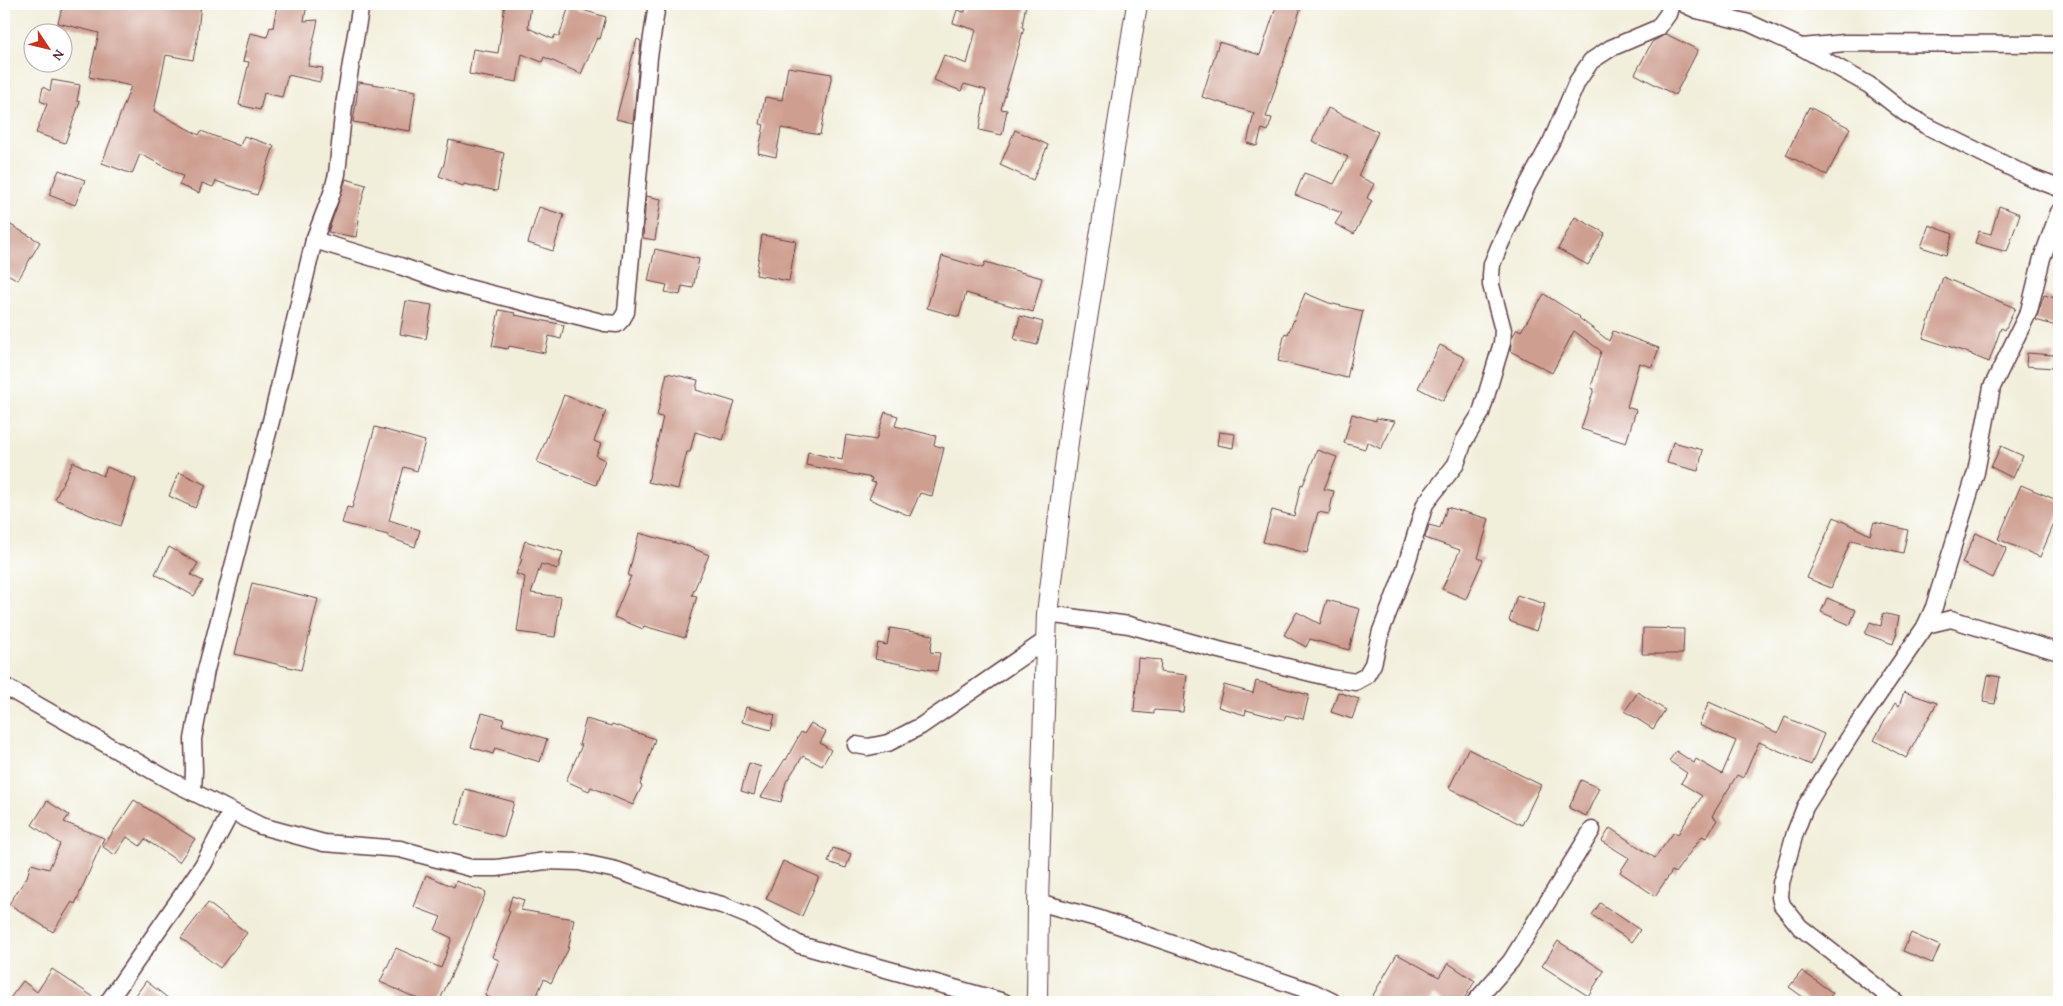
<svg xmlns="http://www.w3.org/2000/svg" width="2063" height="1006" font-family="'Gentium Book Plus',serif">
	<rect width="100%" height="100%" fill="#fff"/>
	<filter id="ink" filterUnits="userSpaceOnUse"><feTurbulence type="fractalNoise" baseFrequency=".02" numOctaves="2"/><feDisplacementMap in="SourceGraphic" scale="10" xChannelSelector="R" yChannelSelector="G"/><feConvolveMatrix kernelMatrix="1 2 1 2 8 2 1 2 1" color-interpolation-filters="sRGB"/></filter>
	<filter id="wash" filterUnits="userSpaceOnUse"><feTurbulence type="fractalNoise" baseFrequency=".0096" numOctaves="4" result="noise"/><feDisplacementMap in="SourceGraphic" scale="20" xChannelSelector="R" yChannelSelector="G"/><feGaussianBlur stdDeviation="1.12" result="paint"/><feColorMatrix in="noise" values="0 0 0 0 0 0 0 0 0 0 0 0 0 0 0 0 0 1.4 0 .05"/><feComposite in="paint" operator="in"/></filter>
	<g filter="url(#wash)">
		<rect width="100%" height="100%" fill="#f1eeda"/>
		<g id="blocks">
			<g fill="#ce9f90">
				<path d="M 63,4 L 144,4 L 165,7 L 166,4 L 201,4 L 197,40 L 193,60 L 166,55 L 154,111 L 199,135 L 201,131 L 240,146 L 244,136 L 274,146 L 257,195 L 216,181 L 213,187 L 202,183 L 199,193 L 179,185 L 183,176 L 140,154 L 132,174 L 102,163 L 131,86 L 89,77 L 99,33 L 58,23 Z"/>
				<path d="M 277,4 L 307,4 L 304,21 L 318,20 L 308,66 L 323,68 L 320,82 L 288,75 L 282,97 L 264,93 L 260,110 L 239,105 L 249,62 L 243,61 L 250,33 L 267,37 L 270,27 L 273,28 Z"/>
				<path d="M 505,4 L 531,4 L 528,28 L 553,39 L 555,35 L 559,37 L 569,6 L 606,17 L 600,39 L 597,38 L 581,74 L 544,57 L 542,62 L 522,54 L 517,82 L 469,74 L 473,49 L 498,53 Z"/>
				<path d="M 967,4 L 1026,4 L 1022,27 L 1024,28 L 1001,109 L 1007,110 L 1002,135 L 979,130 L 986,90 L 964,84 L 961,91 L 934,80 L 944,55 L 967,64 L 976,30 L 953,23 L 957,10 L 965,12 Z"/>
				<path d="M 1277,4 L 1302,4 L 1266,117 L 1272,118 L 1268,131 L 1262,129 L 1257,146 L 1247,143 L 1254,113 L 1202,97 L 1219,42 L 1260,55 Z"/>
				<path d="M 1666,34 L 1698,50 L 1675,95 L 1635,74 L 1652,42 Z"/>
				<path d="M 637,39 L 641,41 L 633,123 L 616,119 Z"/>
				<path d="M 788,67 L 832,74 L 820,135 L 781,128 L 776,157 L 758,153 L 764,125 L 760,124 L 765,97 L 782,100 Z"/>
				<path d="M 52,80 L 80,85 L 77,101 L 80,102 L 65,143 L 36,133 L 47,104 L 40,101 L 43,87 L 50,91 Z"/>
				<path d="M 359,82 L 416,91 L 410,131 L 353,122 Z"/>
				<path d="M 1809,107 L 1850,128 L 1827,175 L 1786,155 Z"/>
				<path d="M 1328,108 L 1378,132 L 1358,176 L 1374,184 L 1367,198 L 1372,201 L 1354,234 L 1335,224 L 1342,213 L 1295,195 L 1304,173 L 1334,184 L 1348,157 L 1312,141 Z"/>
				<path d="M 1015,130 L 1048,145 L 1033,180 L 1000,165 Z"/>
				<path d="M 449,140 L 504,153 L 497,191 L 464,184 L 463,186 L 439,176 L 444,164 Z"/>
				<path d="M 59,170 L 85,180 L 75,205 L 49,195 Z"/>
				<path d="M 346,179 L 366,185 L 357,219 L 359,220 L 356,237 L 328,232 Z"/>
				<path d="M 646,196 L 661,199 L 655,240 L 643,238 Z"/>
				<path d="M 1999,206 L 2020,214 L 2007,252 L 1975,243 L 1979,231 L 1991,234 Z"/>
				<path d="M 539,207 L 564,215 L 553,251 L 528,243 Z"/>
				<path d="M 1575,217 L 1605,233 L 1588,265 L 1558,249 Z"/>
				<path d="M 4,221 L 40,242 L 18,280 L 4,272 Z"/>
				<path d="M 1929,225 L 1953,234 L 1946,255 L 1921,247 Z"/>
				<path d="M 762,235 L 796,241 L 789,281 L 756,275 Z"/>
				<path d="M 655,249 L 699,259 L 693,288 L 682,286 L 680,295 L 665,292 L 667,285 L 648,281 Z"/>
				<path d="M 942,256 L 983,268 L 985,262 L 1042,278 L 1033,312 L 966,293 L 959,317 L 927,308 Z"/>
				<path d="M 1943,277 L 2015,308 L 2005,330 L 2001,328 L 1989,362 L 1972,355 L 1972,354 L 1923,338 Z"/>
				<path d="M 1305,293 L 1329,303 L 1363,311 L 1347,378 L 1278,361 L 1285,333 L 1288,334 Z"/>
				<path d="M 1544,294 L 1580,317 L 1579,318 L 1609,341 L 1613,331 L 1659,348 L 1652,367 L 1639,363 L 1627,407 L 1636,410 L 1626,443 L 1581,429 L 1594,389 L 1591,388 L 1601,351 L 1574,331 L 1552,373 L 1510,351 L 1512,337 L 1517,329 L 1521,331 Z"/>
				<path d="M 2044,295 L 2059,299 L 2059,327 L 2036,320 Z"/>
				<path d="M 406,301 L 432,305 L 426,339 L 400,334 Z"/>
				<path d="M 499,310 L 515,313 L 515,315 L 564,325 L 561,339 L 549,336 L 545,353 L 509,346 L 508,349 L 492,346 Z"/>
				<path d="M 1020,316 L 1043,322 L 1037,345 L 1014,339 Z"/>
				<path d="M 1440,345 L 1465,358 L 1443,401 L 1418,388 Z"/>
				<path d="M 2027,353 L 2054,355 L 2053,368 L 2026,366 Z"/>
				<path d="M 667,373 L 698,380 L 696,390 L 735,402 L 723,440 L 695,432 L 690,452 L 687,452 L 678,489 L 648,482 L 663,417 L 657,416 Z"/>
				<path d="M 564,395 L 606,411 L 594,441 L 601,444 L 596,456 L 605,460 L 596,485 L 537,462 Z"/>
				<path d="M 885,412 L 898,416 L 895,426 L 936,436 L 934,445 L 944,448 L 932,496 L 920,493 L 910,516 L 869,499 L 876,483 L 871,482 L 872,478 L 806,465 L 808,452 L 842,460 L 846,435 L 876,440 Z"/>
				<path d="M 1352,414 L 1376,421 L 1376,418 L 1395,421 L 1381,449 L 1367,442 L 1365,449 L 1344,443 Z"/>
				<path d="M 375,427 L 425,441 L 417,471 L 404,467 L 389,520 L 420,530 L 415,547 L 388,537 L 388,535 L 342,523 L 347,507 L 352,508 Z"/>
				<path d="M 1219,432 L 1235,434 L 1233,448 L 1217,445 Z"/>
				<path d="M 1673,442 L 1703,450 L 1698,471 L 1667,463 Z"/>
				<path d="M 2001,446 L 2023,456 L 2013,478 L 1991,467 Z"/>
				<path d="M 1317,450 L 1337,457 L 1324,489 L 1334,491 L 1329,514 L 1318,512 L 1307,553 L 1263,542 L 1272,510 L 1294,516 L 1301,484 L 1303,485 Z"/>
				<path d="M 73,462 L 103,476 L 107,467 L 136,479 L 120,526 L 90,515 L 55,499 Z"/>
				<path d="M 179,472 L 206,485 L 195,508 L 169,496 Z"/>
				<path d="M 2021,485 L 2059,501 L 2059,512 L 2040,557 L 1998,539 Z"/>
				<path d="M 1447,507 L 1489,519 L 1478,558 L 1483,560 L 1466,599 L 1442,589 L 1460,550 L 1425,538 L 1429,525 L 1440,528 Z"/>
				<path d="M 1834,517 L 1870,535 L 1874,522 L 1908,530 L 1903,553 L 1851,540 L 1831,588 L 1807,578 Z"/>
				<path d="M 639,533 L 679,544 L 680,543 L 709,555 L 692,595 L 697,596 L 685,638 L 644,626 L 643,629 L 614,617 L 631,576 L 628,576 Z"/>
				<path d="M 1976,533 L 2007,548 L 1993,578 L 1962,563 Z"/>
				<path d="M 525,541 L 563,552 L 558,569 L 541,564 L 531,593 L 561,597 L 555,637 L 517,632 L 525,577 L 516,574 L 522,559 L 520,558 Z"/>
				<path d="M 169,547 L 198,563 L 191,575 L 203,581 L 194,596 L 155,574 Z"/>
				<path d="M 252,583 L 318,599 L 301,670 L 235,654 Z"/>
				<path d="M 1517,595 L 1545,604 L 1536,631 L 1509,621 Z"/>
				<path d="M 1827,598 L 1856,610 L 1850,625 L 1821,612 Z"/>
				<path d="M 1327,600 L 1360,609 L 1349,650 L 1310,639 L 1306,647 L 1284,635 L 1297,612 L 1320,624 Z"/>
				<path d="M 1883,613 L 1899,617 L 1896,632 L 1897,632 L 1893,644 L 1865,634 L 1870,622 L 1881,626 Z"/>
				<path d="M 890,628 L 933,635 L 930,652 L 940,653 L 937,671 L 875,659 L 878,643 L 887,645 Z"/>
				<path d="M 1643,628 L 1684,629 L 1683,654 L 1642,654 Z"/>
				<path d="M 1138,658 L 1161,660 L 1160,672 L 1187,675 L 1183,712 L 1154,710 L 1154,714 L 1134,712 Z"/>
				<path d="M 1988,675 L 2000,677 L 1995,704 L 1983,702 Z"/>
				<path d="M 1256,681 L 1309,695 L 1303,719 L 1286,715 L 1284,720 L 1246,710 L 1245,715 L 1218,707 L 1224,685 L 1253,693 Z"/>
				<path d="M 1338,692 L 1359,699 L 1352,719 L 1331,712 Z"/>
				<path d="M 1638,692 L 1665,710 L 1653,729 L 1625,711 Z"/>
				<path d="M 1904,692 L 1937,703 L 1906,758 L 1874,740 L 1895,703 L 1899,706 Z"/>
				<path d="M 1709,702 L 1778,733 L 1785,717 L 1824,734 L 1811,765 L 1759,742 L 1743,778 L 1737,775 L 1712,816 L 1717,820 L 1706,838 L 1702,836 L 1675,873 L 1672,871 L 1655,896 L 1620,872 L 1629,858 L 1602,841 L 1610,828 L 1655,858 L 1674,832 L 1678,834 L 1702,796 L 1681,783 L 1687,773 L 1669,761 L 1676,751 L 1694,763 L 1696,759 L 1722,774 L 1736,741 L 1699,725 Z"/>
				<path d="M 746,707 L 775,715 L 771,730 L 742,722 Z"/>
				<path d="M 482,713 L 504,719 L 502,725 L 547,739 L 540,762 L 495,748 L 493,754 L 471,747 Z"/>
				<path d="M 586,719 L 611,726 L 612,724 L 655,739 L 640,785 L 642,786 L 633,805 L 591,787 L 589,791 L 566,781 L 582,745 L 579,745 Z"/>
				<path d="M 811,723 L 826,732 L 820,743 L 831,750 L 822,766 L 803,756 L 786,782 L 781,802 L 761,797 L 785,759 L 786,760 L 801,732 L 804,734 Z"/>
				<path d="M 1468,749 L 1541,785 L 1522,825 L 1449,788 Z"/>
				<path d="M 749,763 L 761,767 L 754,795 L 741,791 Z"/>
				<path d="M 1581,780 L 1599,788 L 1586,816 L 1569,808 Z"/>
				<path d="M 465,789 L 514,802 L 504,837 L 456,824 Z"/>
				<path d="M 134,800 L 195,839 L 179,862 L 145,839 L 140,846 L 127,837 L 115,855 L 103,847 Z"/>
				<path d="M 47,801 L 69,815 L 64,822 L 104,838 L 75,904 L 72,902 L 53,932 L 9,904 L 27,877 L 31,864 L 49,869 L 60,844 L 32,825 Z"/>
				<path d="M 833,848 L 851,854 L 846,868 L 828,862 Z"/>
				<path d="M 783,861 L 819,877 L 802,916 L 766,899 Z"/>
				<path d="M 426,875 L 454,887 L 456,881 L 486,892 L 459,958 L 439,1002 L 425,1002 L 380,982 L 396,948 L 441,968 L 452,938 L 435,930 L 441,917 L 414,907 Z"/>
				<path d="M 512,896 L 524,900 L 521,910 L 574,919 L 568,950 L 551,983 L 544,979 L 534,1002 L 503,1002 L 485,996 L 499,960 L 492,957 L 510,911 L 508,910 Z"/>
				<path d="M 208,903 L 247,933 L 220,968 L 181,938 Z"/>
				<path d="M 1600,903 L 1640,930 L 1632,942 L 1592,915 Z"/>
				<path d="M 1911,933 L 1940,946 L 1932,963 L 1903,951 Z"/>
				<path d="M 1558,941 L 1604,971 L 1588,996 L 1542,966 Z"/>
				<path d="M 1397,954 L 1439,977 L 1448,963 L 1475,981 L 1462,1002 L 1444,1002 L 1433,995 L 1429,1002 L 1369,1002 Z"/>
				<path d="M 52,969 L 98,1000 L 98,1002 L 7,1002 L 23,981 L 37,992 Z"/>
				<path d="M 1802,971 L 1833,993 L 1826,1002 L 1810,1002 L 1789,987 Z"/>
				<path d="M 146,981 L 173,1002 L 147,1002 L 136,995 Z"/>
			</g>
		</g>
	</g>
	<g filter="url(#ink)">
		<use href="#blocks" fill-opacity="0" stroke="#633e45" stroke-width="1"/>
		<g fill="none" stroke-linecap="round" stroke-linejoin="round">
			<defs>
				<g id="minor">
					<path d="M 1684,4 L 1697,10 L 1749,23 L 1801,47 L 1869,85 L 1905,113 L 1925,125 L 2032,178 L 2059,188"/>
					<path d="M 1802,47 L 1845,43 L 2059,44"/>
					<path d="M 314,240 L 400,266 L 445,282 L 605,323 L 617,324 L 622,319 L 626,312 L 649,57 L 657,4"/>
					<path d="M 1047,614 L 1129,625 L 1219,650 L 1331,678 L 1355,682 L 1366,676 L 1373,664 L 1381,631 L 1405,569 L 1425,504 L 1456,464 L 1464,441 L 1481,413 L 1502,343 L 1503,330 L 1491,285 L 1491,275 L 1492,264 L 1499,247 L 1527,186 L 1552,140 L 1577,82 L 1591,61 L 1611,48 L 1658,28 L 1668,14 L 1671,4"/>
					<path d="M 1926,625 L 1951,619 L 2059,652"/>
					<path d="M 4,686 L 167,779 L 261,826 L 324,843 L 400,849 L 471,868 L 497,868 L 545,861 L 579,862 L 616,870 L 699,899 L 722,905 L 754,918 L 800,945 L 1004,1002"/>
					<path d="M 856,745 L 868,747 L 888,743 L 921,726 L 1046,640"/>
					<path d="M 193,792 L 194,770 L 193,739 L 206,670 L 272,417 L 314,240 L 332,193 L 337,174 L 344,105 L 361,4"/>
					<path d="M 1038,902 L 1100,919 L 1313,992 L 1333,1002"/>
					<path d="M 108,1002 L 203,865 L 231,812"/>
					<path d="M 1475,1002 L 1511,961 L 1592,830"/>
					<path d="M 1896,1002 L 1800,927 L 1782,905 L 1780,897 L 1781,883 L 1795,833 L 1805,807 L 1854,730 L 1925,627 L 1934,607 L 1976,472 L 1992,387 L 2029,311 L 2042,258 L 2059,212"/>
				</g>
				<path id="tertiary" d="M 1037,1002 L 1038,902 L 1047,614 L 1070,426 L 1137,4"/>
			</defs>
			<use href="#minor" stroke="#633e45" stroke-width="19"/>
			<use href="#tertiary" stroke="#633e45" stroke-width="22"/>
			<use href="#minor" stroke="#fff" stroke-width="16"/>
			<use href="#tertiary" stroke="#fff" stroke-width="20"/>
		</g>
	</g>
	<rect width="2063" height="1006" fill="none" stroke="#fff" stroke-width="20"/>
	<g transform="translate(48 48) rotate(125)"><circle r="24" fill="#ffffff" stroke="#b7a5aa"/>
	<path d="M0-4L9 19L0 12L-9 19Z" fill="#c8321e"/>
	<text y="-8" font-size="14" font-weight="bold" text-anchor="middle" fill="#4a1f2b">N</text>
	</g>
</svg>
